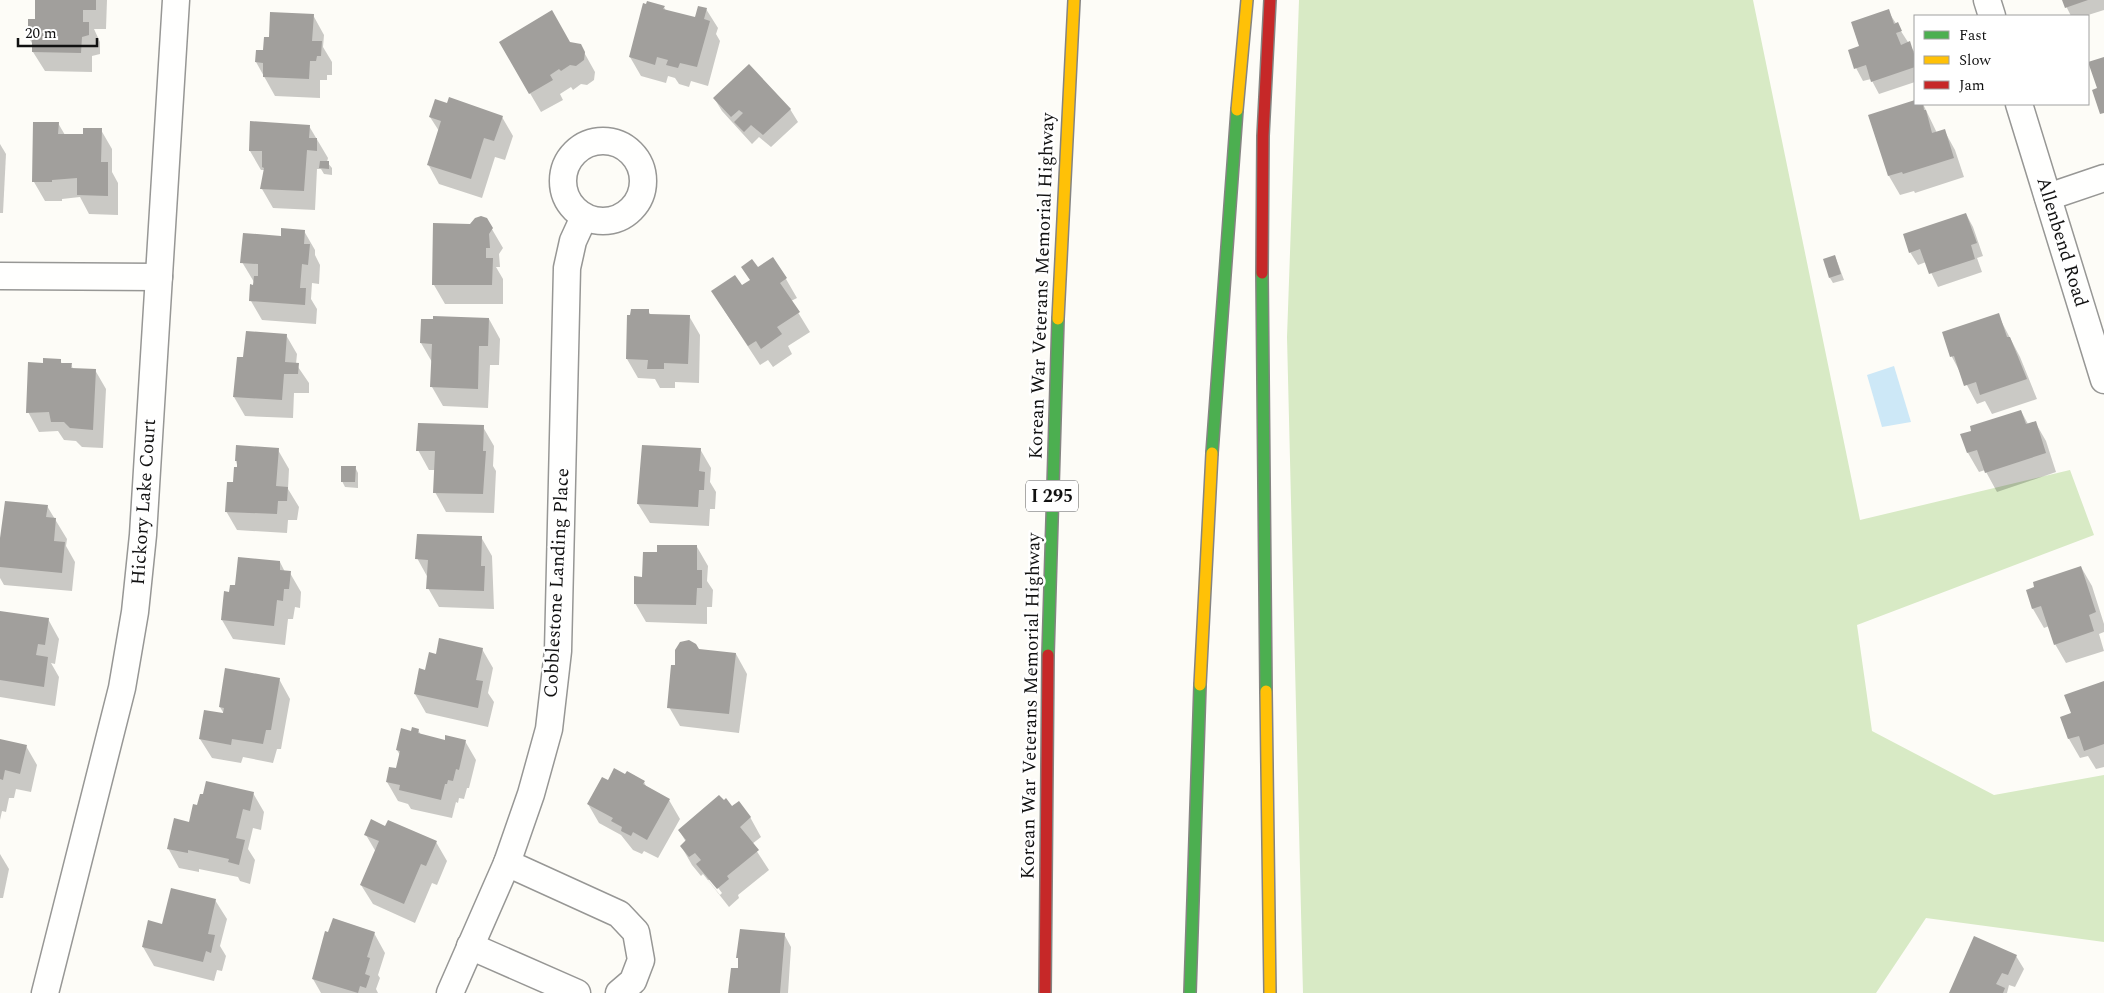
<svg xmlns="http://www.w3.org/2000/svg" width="2104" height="993" font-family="Spectral,serif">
	<rect width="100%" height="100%" fill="#fdfcf7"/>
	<path fill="#d8eac5" d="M 1299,0 L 1753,0 L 1860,520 L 2070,470 L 2094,535 L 1857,625 L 1872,731 L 1994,795 L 2104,775 L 2104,942 L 1926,918 L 1876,993 L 1303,993 L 1287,337 Z"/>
	<path fill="#cde8f7" d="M 1894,366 L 1911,422 L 1882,427 L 1867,375 Z"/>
	<g fill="#0003" fill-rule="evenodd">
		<path d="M 36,0 L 107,0 L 106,29 L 94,29 L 100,42 L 100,54 L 92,56 L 92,72 L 45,71 L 33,52 L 33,45 L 29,38 L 30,20 L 36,20 Z"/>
		<path d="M 2063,0 L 2104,0 L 2104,10 L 2085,16 L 2071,16 Z"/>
		<path d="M 664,7 L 666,11 L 696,19 L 706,9 L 718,28 L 716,34 L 720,41 L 708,86 L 691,81 L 689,87 L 679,84 L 675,78 L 668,76 L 666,83 L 641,76 L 630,57 Z"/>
		<path d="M 1888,11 L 1915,53 L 1915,82 L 1879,94 L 1871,79 L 1863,81 L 1856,68 L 1861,47 Z"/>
		<path d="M 313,15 L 324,35 L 323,47 L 332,62 L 332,75 L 327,75 L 327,80 L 320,80 L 320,98 L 275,96 L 256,62 L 264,52 L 270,39 Z"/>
		<path d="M 500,42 L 569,43 L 580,45 L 595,72 L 594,80 L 587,85 L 581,84 L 573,90 L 571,87 L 560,94 L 563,100 L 541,112 Z"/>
		<path d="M 714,98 L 790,109 L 798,122 L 771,147 L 759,137 L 752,144 L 722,111 Z"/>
		<path d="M 1915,101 L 1915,104 L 1923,104 L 1937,133 L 1944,130 L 1955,150 L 1964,177 L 1915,193 L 1914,191 L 1900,195 L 1889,176 L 1870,116 Z"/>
		<path d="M 430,117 L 502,117 L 513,136 L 505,160 L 495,157 L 482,198 L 439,184 L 428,164 L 439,131 Z"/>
		<path d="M 58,123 L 65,135 L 84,136 L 101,130 L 112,149 L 112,172 L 118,183 L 118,215 L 89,214 L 80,197 L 62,199 L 62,201 L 45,201 L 34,182 Z"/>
		<path d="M 309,126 L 328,158 L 327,162 L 332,168 L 332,175 L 324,174 L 321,169 L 317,169 L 315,210 L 273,208 L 262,189 L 265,170 L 261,170 L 250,151 Z"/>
		<path d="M 0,144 L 6,154 L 3,213 L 0,213 Z"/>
		<path d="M 1966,214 L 1973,227 L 1983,256 L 1977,258 L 1982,272 L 1938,287 L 1926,262 L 1918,265 L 1910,252 Z"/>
		<path d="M 486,219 L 503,248 L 499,254 L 500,267 L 496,267 L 503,279 L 503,304 L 445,304 L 434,285 L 434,225 L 471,225 Z"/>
		<path d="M 304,231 L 315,250 L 315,255 L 320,265 L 319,284 L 312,283 L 311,299 L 317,309 L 316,324 L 262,320 L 251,301 L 254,282 L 242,262 L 282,237 Z"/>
		<path d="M 1835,256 L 1844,280 L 1833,283 L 1830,278 Z"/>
		<path d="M 743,267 L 758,269 L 786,279 L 797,298 L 791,301 L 810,332 L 788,346 L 792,354 L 773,367 L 768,360 L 760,365 L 724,310 L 742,286 L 751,281 Z"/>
		<path d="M 648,311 L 651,315 L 689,316 L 700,335 L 699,383 L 675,382 L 675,388 L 660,388 L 655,379 L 638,378 L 627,359 L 628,316 Z"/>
		<path d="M 1998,315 L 2020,357 L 2037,399 L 1992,414 L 1985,401 L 1977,404 L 1952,357 L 1944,333 Z"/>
		<path d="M 489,319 L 500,339 L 499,365 L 490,365 L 488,408 L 443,406 L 432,387 L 432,362 L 421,343 Z"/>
		<path d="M 286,335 L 297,354 L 296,364 L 309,383 L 309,393 L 294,393 L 293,418 L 245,416 L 234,397 L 244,359 Z"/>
		<path d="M 60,360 L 62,364 L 71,364 L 73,369 L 95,370 L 106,389 L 103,448 L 82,447 L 76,441 L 64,440 L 58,431 L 39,432 L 27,410 L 44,364 Z"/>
		<path d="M 2021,411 L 2028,424 L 2035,422 L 2046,441 L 2056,472 L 1997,492 L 1985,470 L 1979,472 L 1968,453 L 1973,431 Z"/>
		<path d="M 483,427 L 494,446 L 493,466 L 496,471 L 494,513 L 446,512 L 435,492 L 435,470 L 429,470 L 418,450 Z"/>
		<path d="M 700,449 L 711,468 L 710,482 L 716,492 L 715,509 L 710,509 L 709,526 L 650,523 L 638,504 Z"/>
		<path d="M 278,450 L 289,469 L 288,489 L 299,507 L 297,520 L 288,520 L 287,533 L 237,530 L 226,511 L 238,469 L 236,461 Z"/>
		<path d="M 355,467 L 358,473 L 358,488 L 345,487 L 342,481 Z"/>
		<path d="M 47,506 L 67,539 L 66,546 L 75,562 L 72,591 L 4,585 L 0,578 L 0,539 Z"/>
		<path d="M 481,537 L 492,556 L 494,609 L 439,607 L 428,588 L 428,578 L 417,558 Z"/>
		<path d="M 697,547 L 708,566 L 707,581 L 713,590 L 712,607 L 707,607 L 707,624 L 646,622 L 635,603 L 643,578 L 658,554 Z"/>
		<path d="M 280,562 L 285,572 L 290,573 L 301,592 L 300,608 L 295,607 L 293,619 L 288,619 L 285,645 L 233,639 L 222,620 L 225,593 L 230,594 L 236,586 Z"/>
		<path d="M 2081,567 L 2092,586 L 2104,624 L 2104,632 L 2099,634 L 2104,651 L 2066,663 L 2055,644 L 2049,626 L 2044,628 L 2033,609 L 2027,591 Z"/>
		<path d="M 0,613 L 48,619 L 59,639 L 55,664 L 51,663 L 59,677 L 55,706 L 0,697 Z"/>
		<path d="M 482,649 L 493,668 L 488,693 L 494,702 L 488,727 L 426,713 L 415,694 L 426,671 L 437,655 Z"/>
		<path d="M 698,650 L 736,654 L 747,674 L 739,733 L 680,726 L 669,707 Z"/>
		<path d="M 279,679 L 290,699 L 281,749 L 277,749 L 273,763 L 243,757 L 241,763 L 212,758 L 200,739 L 224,714 L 220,707 Z"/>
		<path d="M 2104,683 L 2104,767 L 2096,769 L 2088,756 L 2080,758 L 2069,739 L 2062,717 L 2072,714 Z"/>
		<path d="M 418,730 L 421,735 L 446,741 L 465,741 L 476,760 L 469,788 L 467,788 L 464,799 L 459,798 L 458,803 L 456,802 L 452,818 L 411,809 L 408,804 L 398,801 L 387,782 L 396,770 L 400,755 L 397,750 L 412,732 Z"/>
		<path d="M 0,740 L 26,746 L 37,765 L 31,792 L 16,789 L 14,798 L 9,798 L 6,812 L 2,811 L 0,820 Z"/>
		<path d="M 626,776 L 644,782 L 647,788 L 669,800 L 680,819 L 658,858 L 644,851 L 642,854 L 633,850 L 621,835 L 599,823 L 588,804 L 608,782 Z"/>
		<path d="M 253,793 L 264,812 L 261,830 L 253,828 L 248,849 L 255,860 L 250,884 L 240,881 L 238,877 L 199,869 L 199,872 L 179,868 L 168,848 L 190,823 L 204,796 Z"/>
		<path d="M 732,808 L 750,817 L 761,837 L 752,844 L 769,870 L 738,895 L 739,898 L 729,907 L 703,874 L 701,876 L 692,865 L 681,846 L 686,842 L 679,830 ZM 708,880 L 712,880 L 722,893 L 720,895 Z"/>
		<path d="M 386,827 L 436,842 L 447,861 L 437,885 L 432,883 L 415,923 L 373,904 L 361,885 L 376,852 L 366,835 Z"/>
		<path d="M 0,854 L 9,869 L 3,898 L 0,898 Z"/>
		<path d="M 215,900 L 227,919 L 220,946 L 226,956 L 222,971 L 217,970 L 214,981 L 154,966 L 143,947 L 163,925 Z"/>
		<path d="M 374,933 L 385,953 L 378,975 L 380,978 L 376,989 L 378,993 L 321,993 L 313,979 Z"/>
		<path d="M 784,934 L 791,947 L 788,993 L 729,993 L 739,970 L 738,958 Z"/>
		<path d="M 2016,956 L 2024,969 L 2015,987 L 2009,985 L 2007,993 L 1950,993 Z"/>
	</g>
	<g fill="#a19f9c">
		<path d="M 35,0 L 96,0 L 96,10 L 83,10 L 83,22 L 89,22 L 89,35 L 82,37 L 81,53 L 32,52 L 32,38 L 28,38 L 28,19 L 35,19 Z"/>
		<path d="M 2062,0 L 2088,0 L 2065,8 Z"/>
		<path d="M 647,1 L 665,6 L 663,9 L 695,17 L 698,6 L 707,8 L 704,19 L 710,21 L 697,67 L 680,63 L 678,68 L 666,65 L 668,60 L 657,57 L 655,65 L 629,57 L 643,3 L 646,4 Z"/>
		<path d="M 1889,9 L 1894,24 L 1898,22 L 1902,31 L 1896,33 L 1901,45 L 1910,41 L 1915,57 L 1915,67 L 1871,82 L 1866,65 L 1854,69 L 1848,50 L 1859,46 L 1851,22 Z"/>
		<path d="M 552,10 L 570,42 L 581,44 L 585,52 L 584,60 L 576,66 L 570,65 L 561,71 L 559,69 L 550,75 L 553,80 L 529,94 L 499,42 Z"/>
		<path d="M 270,12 L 314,14 L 312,41 L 322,41 L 321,56 L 317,56 L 316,61 L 310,61 L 309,79 L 263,77 L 263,63 L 255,62 L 256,50 L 263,50 L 264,37 L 269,37 Z"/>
		<path d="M 2104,57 L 2104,113 L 2100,114 L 2092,90 L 2097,88 L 2088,62 Z"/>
		<path d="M 749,64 L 791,109 L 763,135 L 751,125 L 744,132 L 734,122 L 743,113 L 739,110 L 731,117 L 713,98 Z"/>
		<path d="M 449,97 L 503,116 L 494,141 L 484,138 L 471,179 L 427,165 L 441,121 L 429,117 L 435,99 L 447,103 Z"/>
		<path d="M 1915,100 L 1915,104 L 1923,104 L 1924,110 L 1926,110 L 1932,133 L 1945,129 L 1954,158 L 1903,174 L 1902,172 L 1888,176 L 1868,115 Z"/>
		<path d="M 250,121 L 310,125 L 309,138 L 317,138 L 317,151 L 307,150 L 304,191 L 260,189 L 264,168 L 262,167 L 262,151 L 249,151 Z"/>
		<path d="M 33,122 L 59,122 L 58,134 L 83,134 L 83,128 L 102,128 L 101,162 L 108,162 L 108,196 L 77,195 L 77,178 L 52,180 L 52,182 L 32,182 Z"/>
		<path d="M 320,161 L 329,161 L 329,169 L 319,168 Z"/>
		<path d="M 1966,213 L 1977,243 L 1971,245 L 1975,259 L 1929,274 L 1920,249 L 1909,253 L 1903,234 Z"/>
		<path d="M 481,216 L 487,218 L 493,228 L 489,234 L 490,248 L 486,248 L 486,258 L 493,258 L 492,285 L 432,285 L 433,223 L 470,224 L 475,218 Z"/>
		<path d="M 281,228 L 305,230 L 304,244 L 310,244 L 308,265 L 302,264 L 300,288 L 306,288 L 305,305 L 249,301 L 250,284 L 253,285 L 254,276 L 258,276 L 258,264 L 240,263 L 243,233 L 281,236 Z"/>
		<path d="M 1835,255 L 1841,274 L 1829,278 L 1823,259 Z"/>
		<path d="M 773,257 L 787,278 L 780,283 L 800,312 L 777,327 L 782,334 L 761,349 L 756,341 L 748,346 L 711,291 L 735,275 L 742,285 L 750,280 L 741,267 L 752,259 L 758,267 Z"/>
		<path d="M 631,309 L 649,309 L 649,314 L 690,315 L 688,364 L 664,363 L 664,369 L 647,369 L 648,360 L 626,359 L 627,315 L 630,315 Z"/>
		<path d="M 1999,313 L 2007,337 L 2010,337 L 2027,379 L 1980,395 L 1976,382 L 1964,386 L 1954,356 L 1950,357 L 1942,332 Z"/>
		<path d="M 433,316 L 489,318 L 488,346 L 479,346 L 478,389 L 430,387 L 432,344 L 420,343 L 421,319 L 433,319 Z"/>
		<path d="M 246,331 L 287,334 L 285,362 L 299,363 L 298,374 L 284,374 L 282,400 L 233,397 L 237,357 L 243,357 Z"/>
		<path d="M 43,358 L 61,359 L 61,363 L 72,363 L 71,368 L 96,369 L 93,430 L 70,428 L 64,422 L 51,422 L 49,412 L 26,413 L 28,362 L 43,363 Z"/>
		<path d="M 2021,410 L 2026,424 L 2036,421 L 2046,453 L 1985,473 L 1977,450 L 1967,453 L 1960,434 L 1971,431 L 1970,426 Z"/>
		<path d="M 418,423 L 484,425 L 483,451 L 486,451 L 483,494 L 433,493 L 435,451 L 416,451 Z"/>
		<path d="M 236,445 L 279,448 L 276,486 L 288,487 L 287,501 L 278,501 L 277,514 L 225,512 L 227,482 L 233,482 L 234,467 L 237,467 L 237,461 L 235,461 Z"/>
		<path d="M 642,445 L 701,448 L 699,471 L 705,472 L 704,490 L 699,490 L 698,507 L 637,504 Z"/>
		<path d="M 341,466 L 356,466 L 355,482 L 341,482 Z"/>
		<path d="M 5,501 L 48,505 L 46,517 L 56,518 L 54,541 L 65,542 L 62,573 L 0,567 L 0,538 Z"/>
		<path d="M 417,534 L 482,536 L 481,566 L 485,566 L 484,591 L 426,589 L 428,560 L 415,559 Z"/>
		<path d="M 657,545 L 697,545 L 697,570 L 702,570 L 702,588 L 697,588 L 696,605 L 634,604 L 634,576 L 642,577 L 643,552 L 657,552 Z"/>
		<path d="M 238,557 L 280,561 L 280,570 L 291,571 L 289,589 L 284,589 L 283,601 L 277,600 L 274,626 L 221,620 L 224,591 L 229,592 L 230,585 L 235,585 Z"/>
		<path d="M 2081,566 L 2096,612 L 2089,615 L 2094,631 L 2054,645 L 2041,606 L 2032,609 L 2026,590 L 2034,587 L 2033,582 Z"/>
		<path d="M 0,611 L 49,618 L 45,645 L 38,644 L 36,655 L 48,657 L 44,687 L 0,680 Z"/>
		<path d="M 439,638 L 483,648 L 476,680 L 483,681 L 478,708 L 414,694 L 419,668 L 425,670 L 429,652 L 436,654 Z"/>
		<path d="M 689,640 L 696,644 L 699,649 L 736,653 L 729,714 L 667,708 L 671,665 L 675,665 L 675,650 L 680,642 Z"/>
		<path d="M 225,668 L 280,678 L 271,730 L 266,730 L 263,744 L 232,739 L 231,745 L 199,739 L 204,710 L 223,713 L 224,708 L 219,707 Z"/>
		<path d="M 2104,681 L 2104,744 L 2084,751 L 2079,736 L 2068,739 L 2060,717 L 2071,713 L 2064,695 Z"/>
		<path d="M 412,727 L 419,729 L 418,733 L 445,740 L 445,735 L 466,740 L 459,770 L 456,769 L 453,781 L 448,780 L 447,784 L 445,784 L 441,800 L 399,790 L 400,785 L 386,782 L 389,767 L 396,768 L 400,751 L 396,750 L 401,728 L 411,731 Z"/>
		<path d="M 0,739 L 27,745 L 20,774 L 5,770 L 3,780 L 0,779 Z"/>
		<path d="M 614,768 L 625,774 L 627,771 L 645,781 L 643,784 L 670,799 L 647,840 L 633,832 L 631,836 L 621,831 L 622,827 L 611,821 L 613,818 L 587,804 L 602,777 L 608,780 Z"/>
		<path d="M 206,781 L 254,792 L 250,811 L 243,809 L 236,838 L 245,840 L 239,865 L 228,862 L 229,859 L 188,850 L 188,853 L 167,849 L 174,818 L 189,822 L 193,804 L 197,805 L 200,794 L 203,794 Z"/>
		<path d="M 719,795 L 724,800 L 726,798 L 732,806 L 739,801 L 751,817 L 740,827 L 759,850 L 727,876 L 729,879 L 717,889 L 696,864 L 701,860 L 695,853 L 689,857 L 680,846 L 686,840 L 678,830 Z"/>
		<path d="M 371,819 L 385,826 L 388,820 L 437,841 L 426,866 L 421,864 L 404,904 L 360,885 L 379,841 L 364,835 Z"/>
		<path d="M 171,888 L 216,899 L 208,934 L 215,935 L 211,953 L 206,951 L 203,962 L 142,947 L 148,920 L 162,924 Z"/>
		<path d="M 333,918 L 375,932 L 367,957 L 370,958 L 365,974 L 370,976 L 366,988 L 360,986 L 358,993 L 312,979 L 325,931 L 328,932 Z"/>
		<path d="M 740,929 L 785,933 L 780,993 L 728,993 L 731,968 L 738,968 L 738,958 L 736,958 Z"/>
		<path d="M 1974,936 L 2017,955 L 2008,975 L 2002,973 L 1996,984 L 2005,988 L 2003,993 L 1949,993 Z"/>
	</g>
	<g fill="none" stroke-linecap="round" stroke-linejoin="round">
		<defs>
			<g id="street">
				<path d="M 1987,0 L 1992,16"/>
				<path d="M 2019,104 L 2104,380"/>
				<circle cx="603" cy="181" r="40"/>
				<path d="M 2048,197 L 2104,178"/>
				<path d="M 0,276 L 159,277"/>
				<path d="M 507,863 L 619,914 L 636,932 L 641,960 L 633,981 L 619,993"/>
				<path d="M 470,946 L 577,993"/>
				<path d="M 45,993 L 122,688 L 135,612 L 143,535 L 176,0"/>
				<path d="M 450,993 L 507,863 L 531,794 L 549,729 L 558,651 L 567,268 L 573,241 L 584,217"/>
			</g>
			<g id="fast">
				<path d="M 1262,273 L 1266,691"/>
				<path d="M 1212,453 L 1237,110"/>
				<path d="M 1048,655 L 1058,319"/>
				<path d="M 1190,993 L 1200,685"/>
			</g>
			<g id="slow">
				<path d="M 1237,110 L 1247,0"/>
				<path d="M 1058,319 L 1074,0"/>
				<path d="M 1200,685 L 1212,453"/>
				<path d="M 1266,691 L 1270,993"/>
			</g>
			<g id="jam">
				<path d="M 1262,273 L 1263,136 L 1270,0"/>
				<path d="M 1045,993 L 1048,655"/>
			</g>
		</defs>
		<use href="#street" stroke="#979795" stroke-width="29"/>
		<use href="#fast" stroke="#858482" stroke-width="14"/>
		<use href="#slow" stroke="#858482" stroke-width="14"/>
		<use href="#jam" stroke="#858482" stroke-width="14"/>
		<use href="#street" stroke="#fffffe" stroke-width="26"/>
		<use href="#fast" stroke="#4caf50" stroke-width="11"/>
		<use href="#slow" stroke="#ffc107" stroke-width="11"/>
		<use href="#jam" stroke="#c62828" stroke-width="11"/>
	</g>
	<g text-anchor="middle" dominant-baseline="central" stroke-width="5" stroke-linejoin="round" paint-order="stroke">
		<rect fill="#fff" stroke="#585858" stroke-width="1" x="1026" y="480.5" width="52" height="31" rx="4"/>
		<g font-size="18" font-weight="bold" fill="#111">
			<text x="1052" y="496">I 295</text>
		</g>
		<g font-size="19" fill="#111" stroke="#fff">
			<text transform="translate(2062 242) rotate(73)">Allenbend Road</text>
			<text transform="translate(1042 286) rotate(-88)">Korean War Veterans Memorial Highway</text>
			<text transform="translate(144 502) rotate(-86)">Hickory Lake Court</text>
			<text transform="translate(557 583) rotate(-87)">Cobblestone Landing Place</text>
			<text transform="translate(1031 706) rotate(-89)">Korean War Veterans Memorial Highway</text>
		</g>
	</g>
	<rect x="1914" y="15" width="175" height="90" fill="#ffffff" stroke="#a0a0a0"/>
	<rect x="1924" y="31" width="25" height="8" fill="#4caf50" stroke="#a0a0a0"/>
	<text x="1959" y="40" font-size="15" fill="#111111">Fast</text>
	<rect x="1924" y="56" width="25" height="8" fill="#ffc107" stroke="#a0a0a0"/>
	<text x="1959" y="65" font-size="15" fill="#111111">Slow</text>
	<rect x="1924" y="81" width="25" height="8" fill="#c62828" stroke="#a0a0a0"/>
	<text x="1959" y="90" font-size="15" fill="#111111">Jam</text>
	<path d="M18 38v8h79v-8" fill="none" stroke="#111111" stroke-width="2.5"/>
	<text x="25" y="38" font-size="15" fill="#111111" stroke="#ffffff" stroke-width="4" paint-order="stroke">20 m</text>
</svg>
